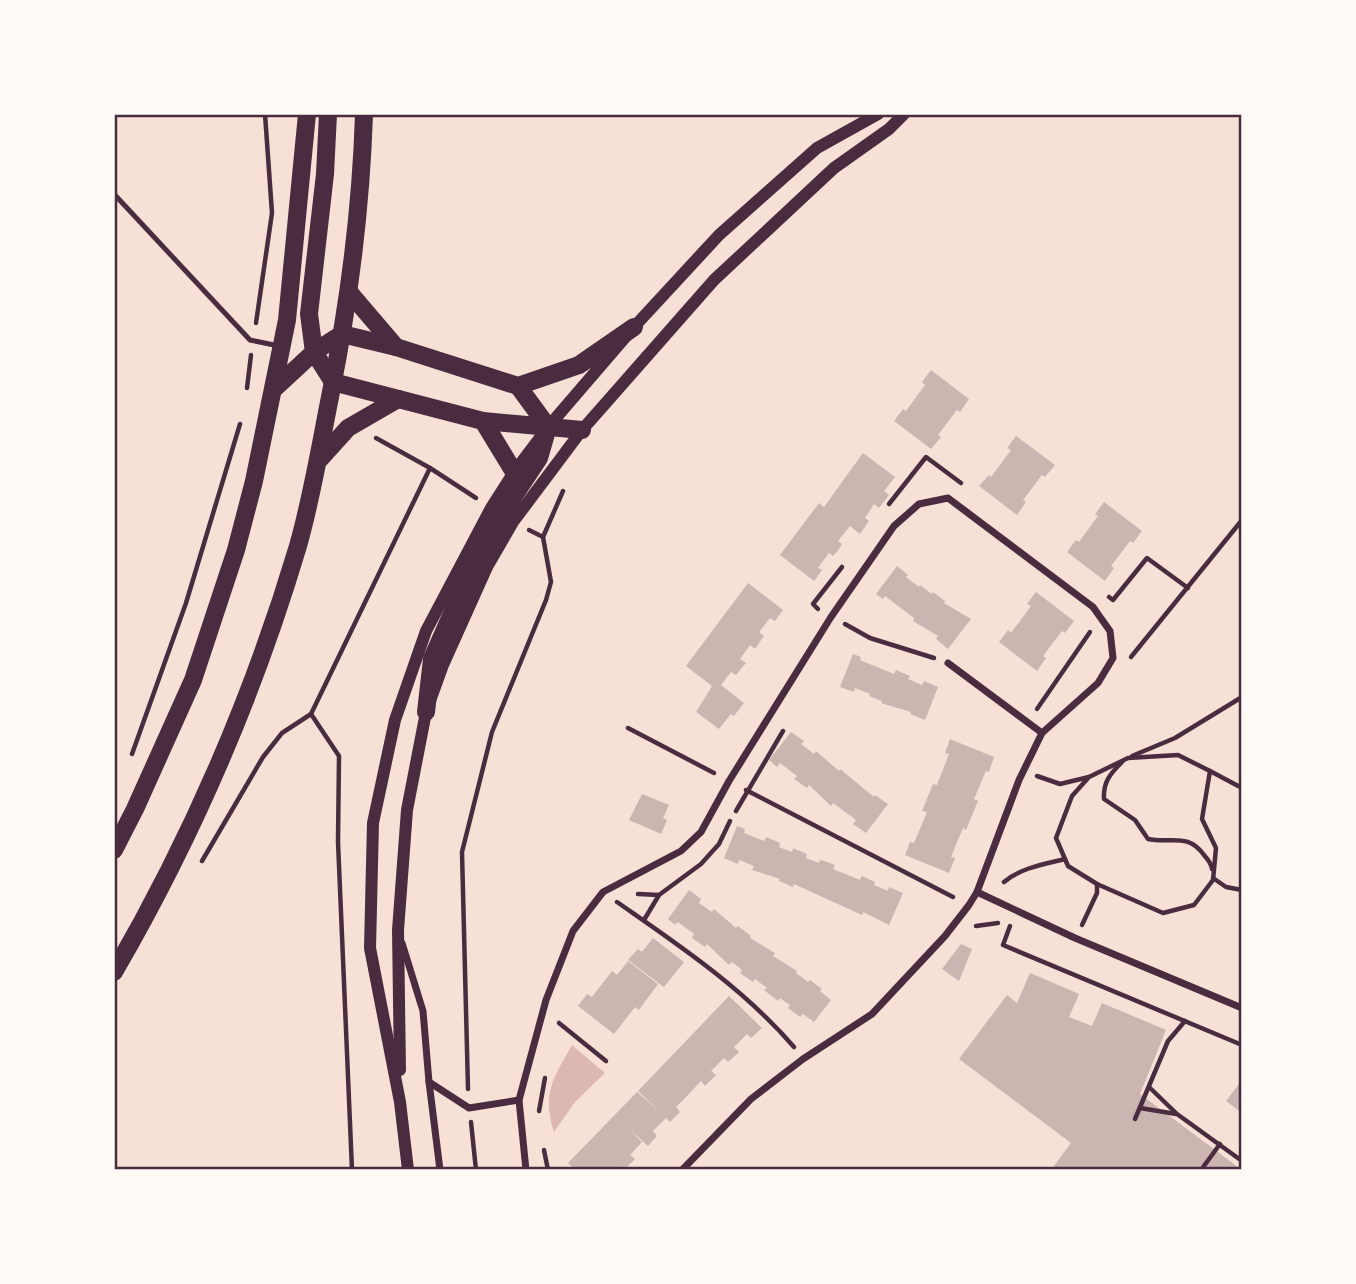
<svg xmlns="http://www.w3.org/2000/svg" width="1356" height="1284" font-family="Signika,sans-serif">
	<rect width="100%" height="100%" fill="#f7e1d7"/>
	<path fill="#dcb8b0" d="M 572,1045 L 605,1073 L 575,1102 L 554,1132 C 542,1092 553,1079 572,1045 Z"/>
	<g fill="#ccb4b1">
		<path d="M 931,370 L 969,399 L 960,412 L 957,410 L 938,435 L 941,437 L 931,449 L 894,421 L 903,409 L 906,411 L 925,385 L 922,382 Z"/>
		<path d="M 1016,436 L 1055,465 L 1045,477 L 1042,475 L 1023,500 L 1026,502 L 1017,515 L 979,486 L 989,475 L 991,477 L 1011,450 L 1007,448 Z"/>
		<path d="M 863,453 L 895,477 L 884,491 L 889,495 L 879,508 L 874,504 L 865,518 L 869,521 L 860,534 L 850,526 L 838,541 L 842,544 L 839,549 L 833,556 L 829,553 L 818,568 L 822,570 L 814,581 L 780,555 L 819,503 L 824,507 Z"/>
		<path d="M 1104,502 L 1142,531 L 1133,543 L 1130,541 L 1111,566 L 1114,568 L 1105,581 L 1067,552 L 1076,540 L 1079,542 L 1098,516 L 1095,514 Z"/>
		<path d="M 897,566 L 908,575 L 906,577 L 919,587 L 920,585 L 932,594 L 933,592 L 945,601 L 944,603 L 971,619 L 948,649 L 936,639 L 938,636 L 913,621 L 914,618 L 885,596 L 883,599 L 876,594 Z"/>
		<path d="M 748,583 L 783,610 L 775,621 L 770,618 L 759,632 L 764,636 L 759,643 L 755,649 L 750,645 L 740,659 L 746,663 L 736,675 L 731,672 L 721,685 L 744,703 L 734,716 L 731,714 L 719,729 L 696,712 L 712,686 L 686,666 Z"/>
		<path d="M 1036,592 L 1074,621 L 1065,633 L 1062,631 L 1043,656 L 1046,658 L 1037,671 L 999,642 L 1008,630 L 1011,633 L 1031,606 L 1027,604 Z"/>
		<path d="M 853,654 L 861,657 L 860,660 L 894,674 L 896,670 L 910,676 L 908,679 L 922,685 L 924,681 L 938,687 L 925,720 L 910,714 L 911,712 L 881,703 L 882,701 L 869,696 L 870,694 L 855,688 L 854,692 L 840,687 Z"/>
		<path d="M 791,732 L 804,741 L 801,744 L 814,754 L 816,751 L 839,771 L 840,769 L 874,797 L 875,795 L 888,804 L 866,833 L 853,824 L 856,820 L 833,803 L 831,806 L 809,785 L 807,788 L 794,779 L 797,776 L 780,763 L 777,767 L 769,760 Z"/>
		<path d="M 950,739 L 994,757 L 989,772 L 986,771 L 974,799 L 978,801 L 966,830 L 963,828 L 957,842 L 951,857 L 955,858 L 949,873 L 905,855 L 910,842 L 914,843 L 927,812 L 922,811 L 933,784 L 937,785 L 949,754 L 945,753 Z"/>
		<path d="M 642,794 L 669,805 L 663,818 L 667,820 L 661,834 L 629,820 Z"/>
		<path d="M 737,826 L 745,829 L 744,833 L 764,841 L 766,837 L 780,843 L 779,847 L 792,852 L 793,848 L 807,854 L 806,858 L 819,863 L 820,860 L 827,862 L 835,865 L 833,869 L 860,880 L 862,876 L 875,882 L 874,885 L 888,891 L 889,887 L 903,893 L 889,925 L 863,912 L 862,915 L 794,884 L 793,887 L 779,881 L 780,879 L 752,870 L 754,866 L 739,860 L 738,864 L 724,858 Z"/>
		<path d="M 689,890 L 701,899 L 699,903 L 712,912 L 714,909 L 736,928 L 738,926 L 751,936 L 750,938 L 775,953 L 773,956 L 797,971 L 796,973 L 808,982 L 810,980 L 822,989 L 820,991 L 831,1000 L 814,1022 L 803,1014 L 800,1017 L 788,1008 L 790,1005 L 780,998 L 778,1001 L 764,990 L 767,988 L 755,979 L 753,982 L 740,973 L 742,970 L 732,962 L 729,965 L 707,944 L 705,947 L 692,938 L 694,934 L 678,922 L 675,925 L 668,919 Z"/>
		<path d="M 653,938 L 684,962 L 664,987 L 628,960 L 638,949 L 642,952 Z"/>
		<path d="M 961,944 L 972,949 L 959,981 L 942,969 Z"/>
		<path d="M 628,961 L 658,984 L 639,1010 L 635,1007 L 614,1034 L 578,1006 L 587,994 L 592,997 L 612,971 L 617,975 Z"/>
		<path d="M 1030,973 L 1079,994 L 1069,1017 L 1092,1026 L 1102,1003 L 1166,1030 L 1140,1094 L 1242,1170 L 1051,1170 L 1071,1143 L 959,1059 L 1007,995 L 1017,1003 Z"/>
		<path d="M 729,996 L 762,1028 L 751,1038 L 747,1034 L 734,1047 L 739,1052 L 728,1062 L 724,1058 L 711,1071 L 716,1075 L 705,1086 L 701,1081 L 688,1095 L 676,1107 L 680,1112 L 670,1122 L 666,1118 L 653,1131 L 657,1136 L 648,1146 L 628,1128 L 642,1142 L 630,1155 L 635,1159 L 624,1170 L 619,1166 L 615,1170 L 576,1170 L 568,1163 L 637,1092 L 659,1111 L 638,1091 Z"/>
		<path d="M 1242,1080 L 1242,1113 L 1226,1101 Z"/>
	</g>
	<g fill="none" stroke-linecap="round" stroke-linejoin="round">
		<g stroke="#4a2c40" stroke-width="4.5">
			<path d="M 256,323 L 272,213 L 265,114"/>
			<path d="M 247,388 L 251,355"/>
			<path d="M 376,438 L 430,468 L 476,498"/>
			<path d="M 889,504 L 926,457 L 961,483"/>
			<path d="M 529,530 L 543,537"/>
			<path d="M 1109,597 L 1113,600 L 1147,558 L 1188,588"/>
			<path d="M 818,609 L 813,604 L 842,567"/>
			<path d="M 845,624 L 870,638 L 934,658"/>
			<path d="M 1131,657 L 1242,520"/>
			<path d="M 1037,709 L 1090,632"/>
			<path d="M 628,728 L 714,773"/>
			<path d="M 132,754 L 186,603 L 240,424"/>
			<path d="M 1132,756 L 1175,738 L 1242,697"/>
			<path d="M 1122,762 C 1110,774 1103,782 1104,799 L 1135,820 L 1148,839 C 1171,844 1187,832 1204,855 C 1208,860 1211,862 1212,869"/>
			<path d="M 1210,771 L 1242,788"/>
			<path d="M 1037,776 L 1060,784 L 1089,777 L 1128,758 L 1178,755 L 1210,771 L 1202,819 L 1216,848 L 1213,880 L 1194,905 L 1163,913 L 1097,884 L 1068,866 L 1056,838 L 1072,796 L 1089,777"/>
			<path d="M 746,790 L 953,897"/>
			<path d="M 736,811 L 783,731"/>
			<path d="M 202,861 L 263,757 L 282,733 L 311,714"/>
			<path d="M 1213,878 L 1226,887 L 1242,890"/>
			<path d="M 1004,882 C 1020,868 1045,864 1065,859"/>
			<path d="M 638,894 L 659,895"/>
			<path d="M 617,902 C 680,946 743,988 794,1047"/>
			<path d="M 644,920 L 659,895 L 701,864 L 719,844 L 730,821"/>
			<path d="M 1082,925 L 1097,893 L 1097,884"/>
			<path d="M 976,926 L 998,923"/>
			<path d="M 1010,926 L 1003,945 L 1242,1045"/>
			<path d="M 559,1023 L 606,1061"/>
			<path d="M 1149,1087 L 1177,1114 L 1242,1161"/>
			<path d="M 468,1089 L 462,852 L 492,732 L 546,600 L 551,582 L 543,537 L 563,491"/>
			<path d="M 1140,1108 L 1176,1114"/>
			<path d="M 539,1111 L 545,1078"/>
			<path d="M 1135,1119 L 1168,1041 L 1185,1021"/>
			<path d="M 471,1122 L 476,1170"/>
			<path d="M 544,1150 L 548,1170"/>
			<path d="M 352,1170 L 338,842 L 339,756 L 311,714 L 430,468"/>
			<path d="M 1201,1170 L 1220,1144"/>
		</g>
		<path stroke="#4a2c40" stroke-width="5" d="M 114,194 L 250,340 L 279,346"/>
		<g stroke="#4a2c40" stroke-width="7">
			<path d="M 948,663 L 1042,733"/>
			<path d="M 977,892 L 1075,938 L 1242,1008"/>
			<path d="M 402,943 L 423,1011 L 429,1082 L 469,1108 L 519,1100"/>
			<path d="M 429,1082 L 440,1170"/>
			<path d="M 526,1170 L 519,1100 L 546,1000 L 573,931 L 603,892 L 681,851 L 701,832 L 729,781 L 831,617 L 894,526 L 919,504 L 948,498 L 1093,607 L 1110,631 L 1113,658 L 1098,683 L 1042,733 L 1019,780 L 977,892 L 969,905 L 945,936 L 872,1014 L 803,1059 L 751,1099 L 682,1170"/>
		</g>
		<g stroke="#4a2c40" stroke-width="12">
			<path d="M 400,1070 L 398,930 L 407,810 L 426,712 L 443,665 L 487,567 L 513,522 L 582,430 L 714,280 L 834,168 L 889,129 L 904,114"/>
			<path d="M 408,1170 L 400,1102 L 370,948 L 373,823 L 395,720 L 426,631 L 491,508 L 514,472 L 548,427 L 634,327 L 719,235 L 817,148 L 878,114"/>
		</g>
		<g stroke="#4a2c40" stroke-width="18">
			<path d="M 328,114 L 325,174 L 309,314 L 314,352 L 333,382 L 483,421 L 514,472"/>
			<path d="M 349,292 L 396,347 L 518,386 L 579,365 L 634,327"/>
			<path d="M 274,389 L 314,352 L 342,334 L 396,347"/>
			<path d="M 483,421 L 582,430"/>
			<path d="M 320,459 L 348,428 L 398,399"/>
			<path d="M 426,712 L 432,659 L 462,591 L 502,514 L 539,458 L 548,427 L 518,386"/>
			<path d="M 114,850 L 135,809 L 193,680 L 236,550 L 254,481 L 287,320 L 307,114"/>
			<path d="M 114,972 C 193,836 253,697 298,546 C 312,497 320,447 330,397 C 349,303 361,209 364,114"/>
		</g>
	</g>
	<rect width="1356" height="1284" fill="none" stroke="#fffaf5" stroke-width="231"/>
	<rect x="116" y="116" width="1124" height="1052" fill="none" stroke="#4a2c40" stroke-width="2.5"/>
</svg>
